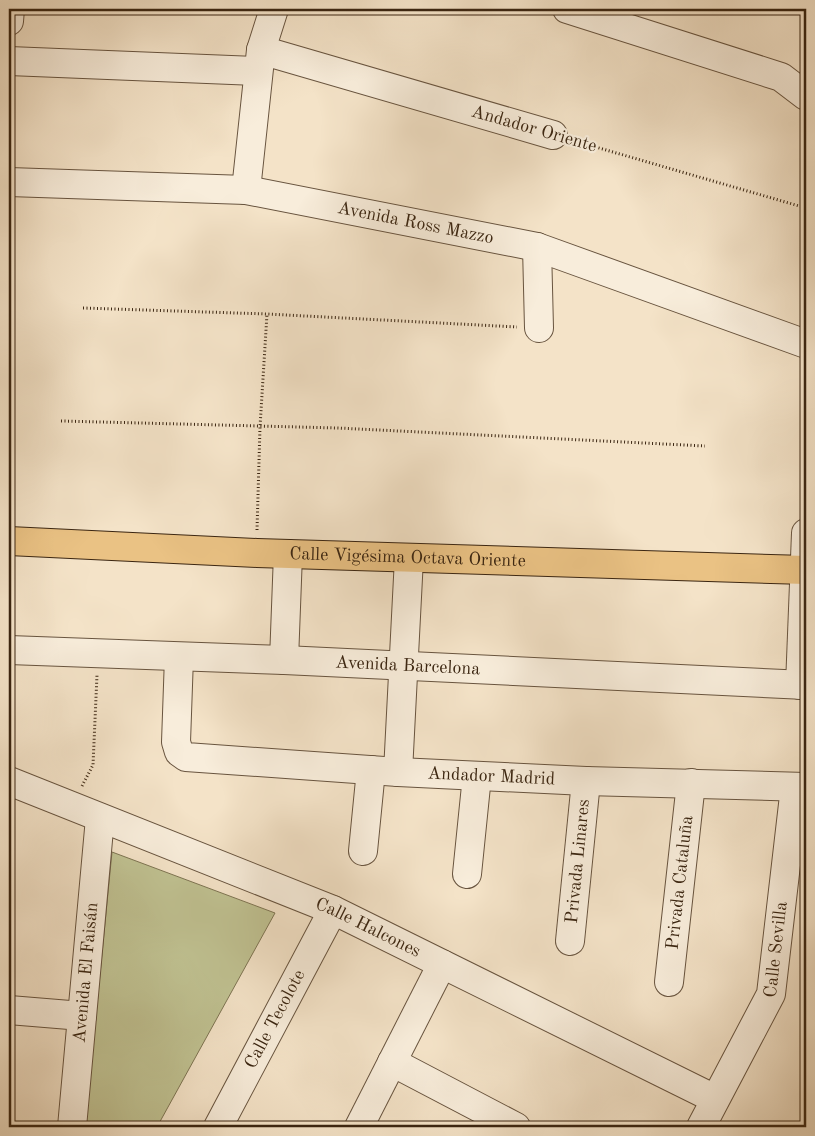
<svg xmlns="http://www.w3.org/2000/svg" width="815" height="1136" font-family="'Old Standard TT',serif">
	<rect width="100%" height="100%" fill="#f4e3c8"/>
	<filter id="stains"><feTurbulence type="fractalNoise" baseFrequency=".004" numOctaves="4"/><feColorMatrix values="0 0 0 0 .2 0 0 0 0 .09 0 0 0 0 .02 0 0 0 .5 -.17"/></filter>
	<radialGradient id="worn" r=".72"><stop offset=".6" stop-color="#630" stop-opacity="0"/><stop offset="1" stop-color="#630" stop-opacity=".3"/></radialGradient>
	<path fill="#c0c292" stroke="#7d7452" d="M 112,852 L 275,913 L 157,1127 L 85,1127 Z"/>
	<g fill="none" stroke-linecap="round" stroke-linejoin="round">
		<defs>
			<g id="minor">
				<path d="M 567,9 L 781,77 L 806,96"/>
				<path d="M 9,21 L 10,9"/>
				<path d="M 261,50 L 553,135"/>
				<path d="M 9,61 L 258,71"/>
				<path id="s1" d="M 9,182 L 246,190 L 537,247 L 806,344"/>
				<path d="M 246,190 L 261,50 L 274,9"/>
				<path d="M 537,247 L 539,328"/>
				<path id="s2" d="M 9,650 L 284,660 L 806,685"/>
				<path id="s3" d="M 179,657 L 176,742 L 179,752 L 186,757 L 398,772 L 586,781 L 806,787"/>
				<path d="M 284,660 L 288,554"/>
				<path d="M 800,685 L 806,533"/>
				<path d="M 398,772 L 409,558"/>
				<path id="s4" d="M 9,781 L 333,910 L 715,1099"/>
				<path d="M 363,851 L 371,770"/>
				<path d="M 467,874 L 477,776"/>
				<path id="s5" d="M 570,941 L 586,781"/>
				<path id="s6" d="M 669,982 L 691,783"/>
				<path d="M 9,1010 L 82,1016"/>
				<path d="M 392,1062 L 516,1127"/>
				<path id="s7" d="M 72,1127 L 100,818"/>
				<path id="s8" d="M 218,1127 L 333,910"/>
				<path d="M 359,1127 L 442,964"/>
				<path id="s9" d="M 701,1127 L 771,994 L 795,787"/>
			</g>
			<g id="major">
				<path id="s10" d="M 9,541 L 257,553 L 806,570"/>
			</g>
		</defs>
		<use href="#minor" stroke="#68543f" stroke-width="30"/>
		<use href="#major" stroke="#3a2511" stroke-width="30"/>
		<g stroke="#3a2511" stroke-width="3" stroke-dasharray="1 2.5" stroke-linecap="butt">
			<path d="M 575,141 L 806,208"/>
			<path d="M 83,308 L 267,314 L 517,327"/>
			<path d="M 61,421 L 338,428 L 705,446"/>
			<path d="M 257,530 L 260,427 L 267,314"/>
			<path d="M 82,786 L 93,765 L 97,675"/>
		</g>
		<use href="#minor" stroke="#f8eddb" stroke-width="28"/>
		<use href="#major" stroke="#eac284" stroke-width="28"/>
	</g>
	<g text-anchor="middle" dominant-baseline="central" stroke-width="4.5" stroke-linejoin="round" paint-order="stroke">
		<g font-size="18" fill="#3a2511" stroke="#f8eddb">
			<text transform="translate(534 129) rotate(16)">Andador Oriente</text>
			<text stroke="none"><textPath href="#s1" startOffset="410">Avenida Ross Mazzo</textPath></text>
			<text stroke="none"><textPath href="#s10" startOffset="399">Calle Vigésima Octava Oriente</textPath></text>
			<text stroke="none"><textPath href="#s2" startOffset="399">Avenida Barcelona</textPath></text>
			<text stroke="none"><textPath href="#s3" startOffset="410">Andador Madrid</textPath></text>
			<text stroke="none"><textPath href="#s5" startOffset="80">Privada Linares</textPath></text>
			<text stroke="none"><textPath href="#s6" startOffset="100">Privada Cataluña</textPath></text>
			<text stroke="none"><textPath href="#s4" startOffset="388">Calle Halcones</textPath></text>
			<text stroke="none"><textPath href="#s9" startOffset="195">Calle Sevilla</textPath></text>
			<text stroke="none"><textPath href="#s7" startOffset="155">Avenida El Faisán</textPath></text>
			<text stroke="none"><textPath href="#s8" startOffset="122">Calle Tecolote</textPath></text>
		</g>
	</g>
	<rect width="815" height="1136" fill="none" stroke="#f4e3c8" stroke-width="30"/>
	<rect x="10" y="10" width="795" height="1116" fill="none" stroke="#3a2511" stroke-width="2.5"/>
	<rect x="15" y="15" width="785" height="1106" fill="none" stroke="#3a2511"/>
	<rect width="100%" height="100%" filter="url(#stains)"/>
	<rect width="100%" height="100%" fill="url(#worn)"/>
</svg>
